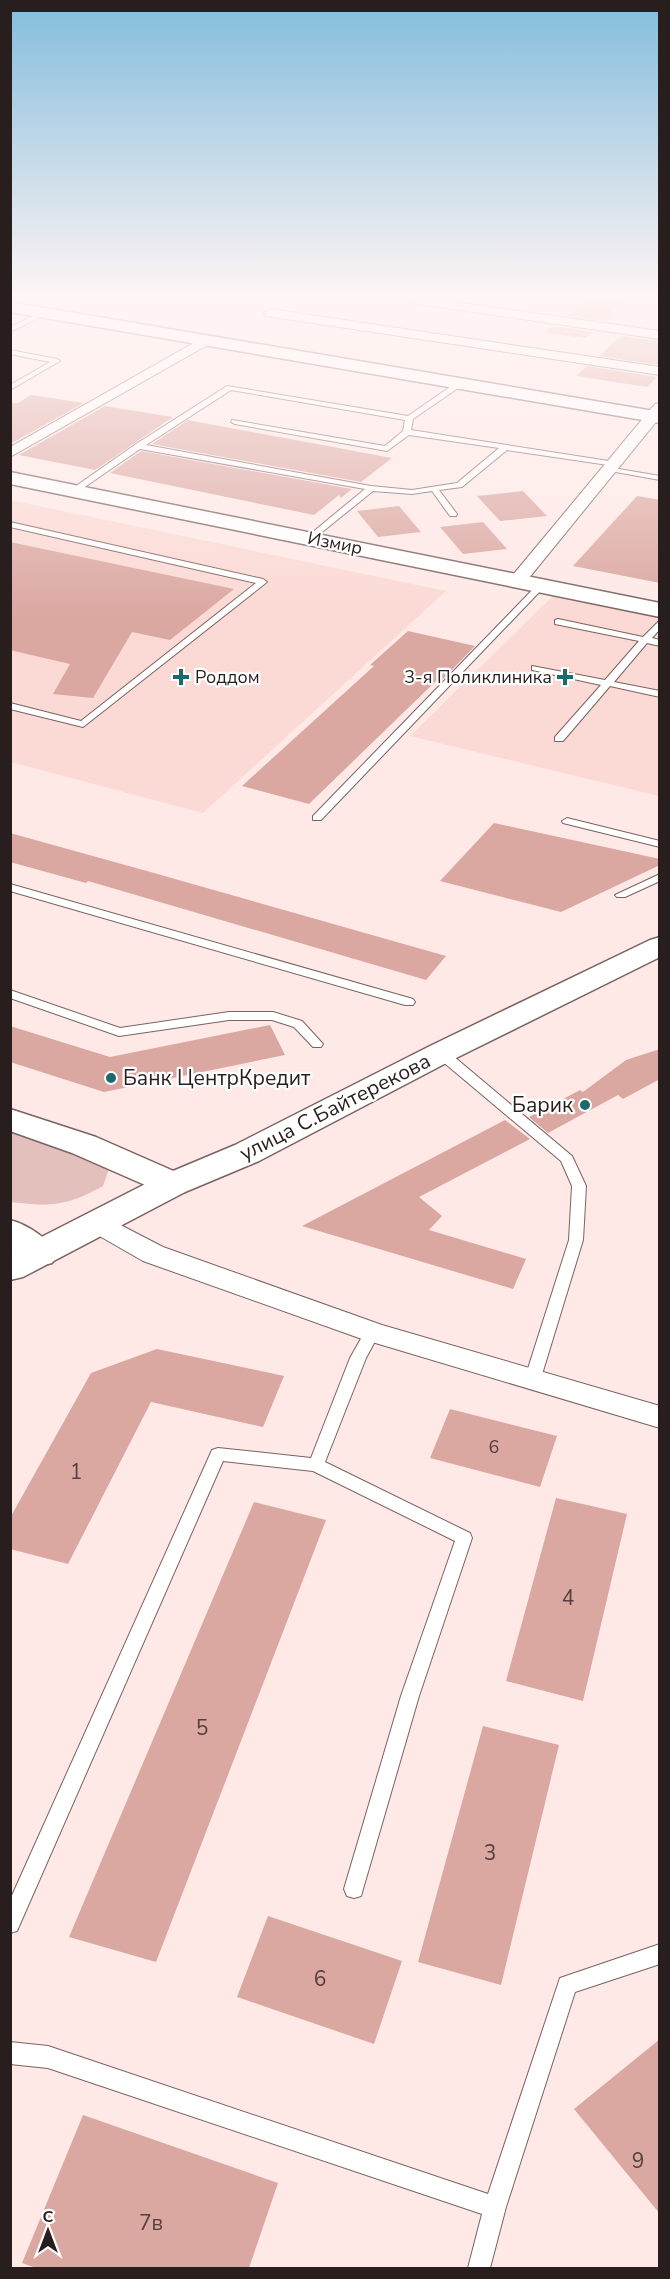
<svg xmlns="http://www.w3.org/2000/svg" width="670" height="2279" font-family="'Nunito Sans',sans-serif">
	<rect width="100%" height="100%" fill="#fee9e6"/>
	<g fill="#fbd9d4">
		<path d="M 10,500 L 446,591 L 203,813 L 11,762 Z"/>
		<path d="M 554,595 L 659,617 L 659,796 L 410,736 Z"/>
	</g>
	<path fill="#e3c0bb" d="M 10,1128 L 102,1159 L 109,1169 L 103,1186 C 67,1206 50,1207 11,1202 Z"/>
	<g fill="#dba7a1">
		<path d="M 590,299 L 629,299 L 609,314 L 615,315 L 607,321 L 568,316 Z"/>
		<path d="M 554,326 L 593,332 L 585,338 L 545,333 Z"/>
		<path d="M 621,336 L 660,341 L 660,365 L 599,356 Z"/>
		<path d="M 587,366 L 657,377 L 647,387 L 576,376 Z"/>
		<path d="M 31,395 L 84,403 L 10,444 L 10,403 L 18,403 Z"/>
		<path d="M 105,406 L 173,417 L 95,470 L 19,455 Z"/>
		<path d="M 188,420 L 392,458 L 361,482 L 152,444 Z"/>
		<path d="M 141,451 L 352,489 L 341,498 L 339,495 L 314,515 L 110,473 Z"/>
		<path d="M 523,491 L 547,516 L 500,521 L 477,496 Z"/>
		<path d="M 637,496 L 660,500 L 660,583 L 573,566 Z"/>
		<path d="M 399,506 L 421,532 L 378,537 L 357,511 Z"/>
		<path d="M 483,522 L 507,549 L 463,554 L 440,527 Z"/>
		<path d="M 10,542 L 234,589 L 170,640 L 132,632 L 93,698 L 53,694 L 70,664 L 10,650 Z"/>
		<path d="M 408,631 L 475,646 L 440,682 L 436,681 L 309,804 L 242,786 L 374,666 L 370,665 Z"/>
		<path d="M 494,823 L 660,859 L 660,865 L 561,912 L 440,881 Z"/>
		<path d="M 10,833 L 154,873 L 446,956 L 426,980 L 88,881 L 86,883 L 10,862 Z"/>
		<path d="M 270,1025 L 285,1055 L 104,1092 L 10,1062 L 10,1026 L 110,1057 Z"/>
		<path d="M 660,1049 L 660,1079 L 623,1099 L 618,1095 L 548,1133 L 529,1117 L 580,1090 L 583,1092 L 626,1060 Z"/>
		<path d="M 505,1120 L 530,1139 L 419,1197 L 442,1216 L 429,1230 L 526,1259 L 513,1289 L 302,1226 Z"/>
		<path d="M 157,1349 L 284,1376 L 263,1427 L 151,1402 L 68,1564 L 10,1549 L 10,1518 L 91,1373 Z"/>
		<path d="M 450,1409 L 557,1436 L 540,1487 L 430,1458 Z"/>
		<path d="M 556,1498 L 627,1514 L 583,1701 L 506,1681 Z"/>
		<path d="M 254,1502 L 326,1520 L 156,1962 L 69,1937 Z"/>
		<path d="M 483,1726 L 559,1745 L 501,1985 L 418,1962 Z"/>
		<path d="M 268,1916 L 402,1961 L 374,2044 L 237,1997 Z"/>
		<path d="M 660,2039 L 660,2214 L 574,2109 Z"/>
		<path d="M 83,2115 L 278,2183 L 249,2268 L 36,2268 L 22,2263 Z"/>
	</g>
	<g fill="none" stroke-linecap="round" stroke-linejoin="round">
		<defs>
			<g id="service">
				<path d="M 44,311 L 46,314 L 10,332 L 10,327 Z"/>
				<path d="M 10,350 L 57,359 L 60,361 L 10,390 L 10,385 L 50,362 L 10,354 Z"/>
				<path d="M 457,382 L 464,384 L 413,419 L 411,430 L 615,462 L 619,464 L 615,466 L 507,450 L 462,487 L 439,490 L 457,514 L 456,516 L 450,516 L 432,491 L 412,494 L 373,491 L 311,541 L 307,538 L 308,536 L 365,489 L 140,449 L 76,493 L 69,491 L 136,444 L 227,386 L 408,416 ZM 231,390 L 405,420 L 403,431 L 385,446 L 232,420 L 231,422 L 235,424 L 387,451 L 409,435 L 499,448 L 457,483 L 412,490 L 371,486 L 146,445 Z"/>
				<path d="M 607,467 L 660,476 L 660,480 L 610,471 L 607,471 Z"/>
				<path d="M 10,522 L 263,579 L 267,582 L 83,727 L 10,709 L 10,703 L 81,721 L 256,583 L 10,527 Z"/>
				<path d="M 539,583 L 546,585 L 321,820 L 313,820 L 313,816 Z"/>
				<path d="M 558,619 L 643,637 L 660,620 L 660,629 L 652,638 L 660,640 L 660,646 L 647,643 L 614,682 L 660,691 L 660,697 L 610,686 L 563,741 L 555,741 L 555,737 L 601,685 L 532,670 L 532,666 L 605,680 L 639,641 L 555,624 L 555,620 Z"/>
				<path d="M 567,818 L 660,841 L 660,847 L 563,823 L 562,821 Z"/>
				<path d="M 660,874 L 660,881 L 625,897 L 617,897 L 615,895 Z"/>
				<path d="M 10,884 L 413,999 L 415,1002 L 413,1005 L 405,1005 L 10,891 Z"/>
				<path d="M 10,990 L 120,1028 L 229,1012 L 273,1012 L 302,1021 L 323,1044 L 321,1047 L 313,1047 L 294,1027 L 272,1020 L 229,1020 L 119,1036 L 10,998 Z"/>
				<path d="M 441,1049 L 446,1050 L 572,1156 L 586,1186 L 583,1240 L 540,1381 L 537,1385 L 527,1385 L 524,1381 L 569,1240 L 572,1186 L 561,1161 L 436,1056 L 435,1053 Z"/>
				<path d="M 372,1327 L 377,1328 L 380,1332 L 366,1358 L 325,1462 L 470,1533 L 472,1538 L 419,1696 L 361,1896 L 354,1898 L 347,1896 L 344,1889 L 401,1696 L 455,1541 L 313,1471 L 223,1461 L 17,1931 L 10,1933 L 10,1900 L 212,1450 L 218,1448 L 311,1458 L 350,1358 L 367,1328 Z"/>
				<path d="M 660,1944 L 660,1964 L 575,1992 L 506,2207 L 490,2268 L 468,2268 L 482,2214 L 48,2068 L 10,2064 L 10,2042 L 48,2046 L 488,2194 L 560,1978 Z"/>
			</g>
			<g id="minor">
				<path d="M 36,299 L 50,299 L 41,304 L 37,303 Z"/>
				<path d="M 406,299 L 434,299 L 660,331 L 660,339 L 412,303 Z"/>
				<path d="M 270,309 L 660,367 L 660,375 L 266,316 L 264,313 Z"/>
				<path d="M 206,336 L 212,340 L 211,343 L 10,457 L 10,447 Z"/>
				<path d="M 660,403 L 660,417 L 524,584 L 512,584 L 510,580 L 512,576 L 655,404 Z"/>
				<path d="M 98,1215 L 107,1218 L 163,1247 L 382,1325 L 660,1406 L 660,1428 L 362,1339 L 143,1261 L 89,1230 L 85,1224 L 89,1218 Z"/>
			</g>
			<g id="tertiary">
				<path d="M 10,472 L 660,603 L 660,617 L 10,484 Z"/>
				<path d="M 10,1109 L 96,1137 L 185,1176 L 190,1184 L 185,1192 L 173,1195 L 161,1192 L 72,1153 L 10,1131 Z"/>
				<path d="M 10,1220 C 28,1225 48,1238 58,1254 L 52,1263 C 34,1268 25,1261 10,1250 Z"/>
			</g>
			<g id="secondary">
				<path d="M 10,302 L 660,412 L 660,423 L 10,312 Z"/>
				<path d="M 660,937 L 660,957 L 452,1060 L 259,1161 L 185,1192 L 23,1277 L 10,1280 L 10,1253 L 161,1176 L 235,1145 L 430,1046 L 650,940 Z"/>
			</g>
		</defs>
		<use href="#service" stroke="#796360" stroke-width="2"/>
		<use href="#minor" stroke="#796360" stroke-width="2"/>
		<use href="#tertiary" stroke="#796360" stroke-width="3"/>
		<use href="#secondary" stroke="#796360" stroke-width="3"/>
		<use href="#service" fill="#fff" fill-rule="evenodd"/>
		<use href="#minor" fill="#fff" fill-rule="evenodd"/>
		<use href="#tertiary" fill="#fff" fill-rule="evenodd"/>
		<use href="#secondary" fill="#fff" fill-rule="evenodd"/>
	</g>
	<linearGradient id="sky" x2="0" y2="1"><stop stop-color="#83bcdc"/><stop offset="0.48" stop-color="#fff5f4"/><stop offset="1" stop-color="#fff5f4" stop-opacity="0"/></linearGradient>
	<rect width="670" height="618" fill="url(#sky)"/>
	<g fill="#1d6a6d" stroke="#fff" stroke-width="2">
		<path d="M178 668h6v6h6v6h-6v6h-6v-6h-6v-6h6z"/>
		<path d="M562 668h6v6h6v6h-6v6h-6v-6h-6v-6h6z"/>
		<circle cx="111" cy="1078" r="6"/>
		<circle cx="585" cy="1105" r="6"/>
	</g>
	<g text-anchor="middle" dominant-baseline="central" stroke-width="4.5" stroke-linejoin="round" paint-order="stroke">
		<g font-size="18" fill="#271e1d" stroke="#fff">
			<text transform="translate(335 543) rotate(11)">Измир</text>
		</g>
		<g font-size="18" fill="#271e1d" stroke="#fff" text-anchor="start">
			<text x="195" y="677">Роддом</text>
			<text x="552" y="677" text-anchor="end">3-я Поликлиника</text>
		</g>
		<g font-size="18" fill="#54403e">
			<text x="494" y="1447">6</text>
		</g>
		<g font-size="21" fill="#271e1d" stroke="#fff" text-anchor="start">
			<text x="123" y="1078">Банк ЦентрКредит</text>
			<text x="573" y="1105" text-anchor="end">Барик</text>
		</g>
		<g font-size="21" fill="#271e1d" stroke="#fff">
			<text transform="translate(335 1107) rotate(-27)">улица С.Байтерекова</text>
		</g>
		<g font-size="21" fill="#54403e">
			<text x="76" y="1472">1</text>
			<text x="568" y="1598">4</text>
			<text x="202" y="1728">5</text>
			<text x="490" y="1853">3</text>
			<text x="320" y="1979">6</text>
			<text x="638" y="2161">9</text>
			<text x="151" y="2223">7в</text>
		</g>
	</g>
	<rect width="670" height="2279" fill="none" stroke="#271e1d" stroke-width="24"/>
	<g transform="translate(48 2231)" stroke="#ffffff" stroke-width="4.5" paint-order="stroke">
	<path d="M0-4.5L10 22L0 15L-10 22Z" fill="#271e1d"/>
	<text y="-9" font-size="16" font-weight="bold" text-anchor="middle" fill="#271e1d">С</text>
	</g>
</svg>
